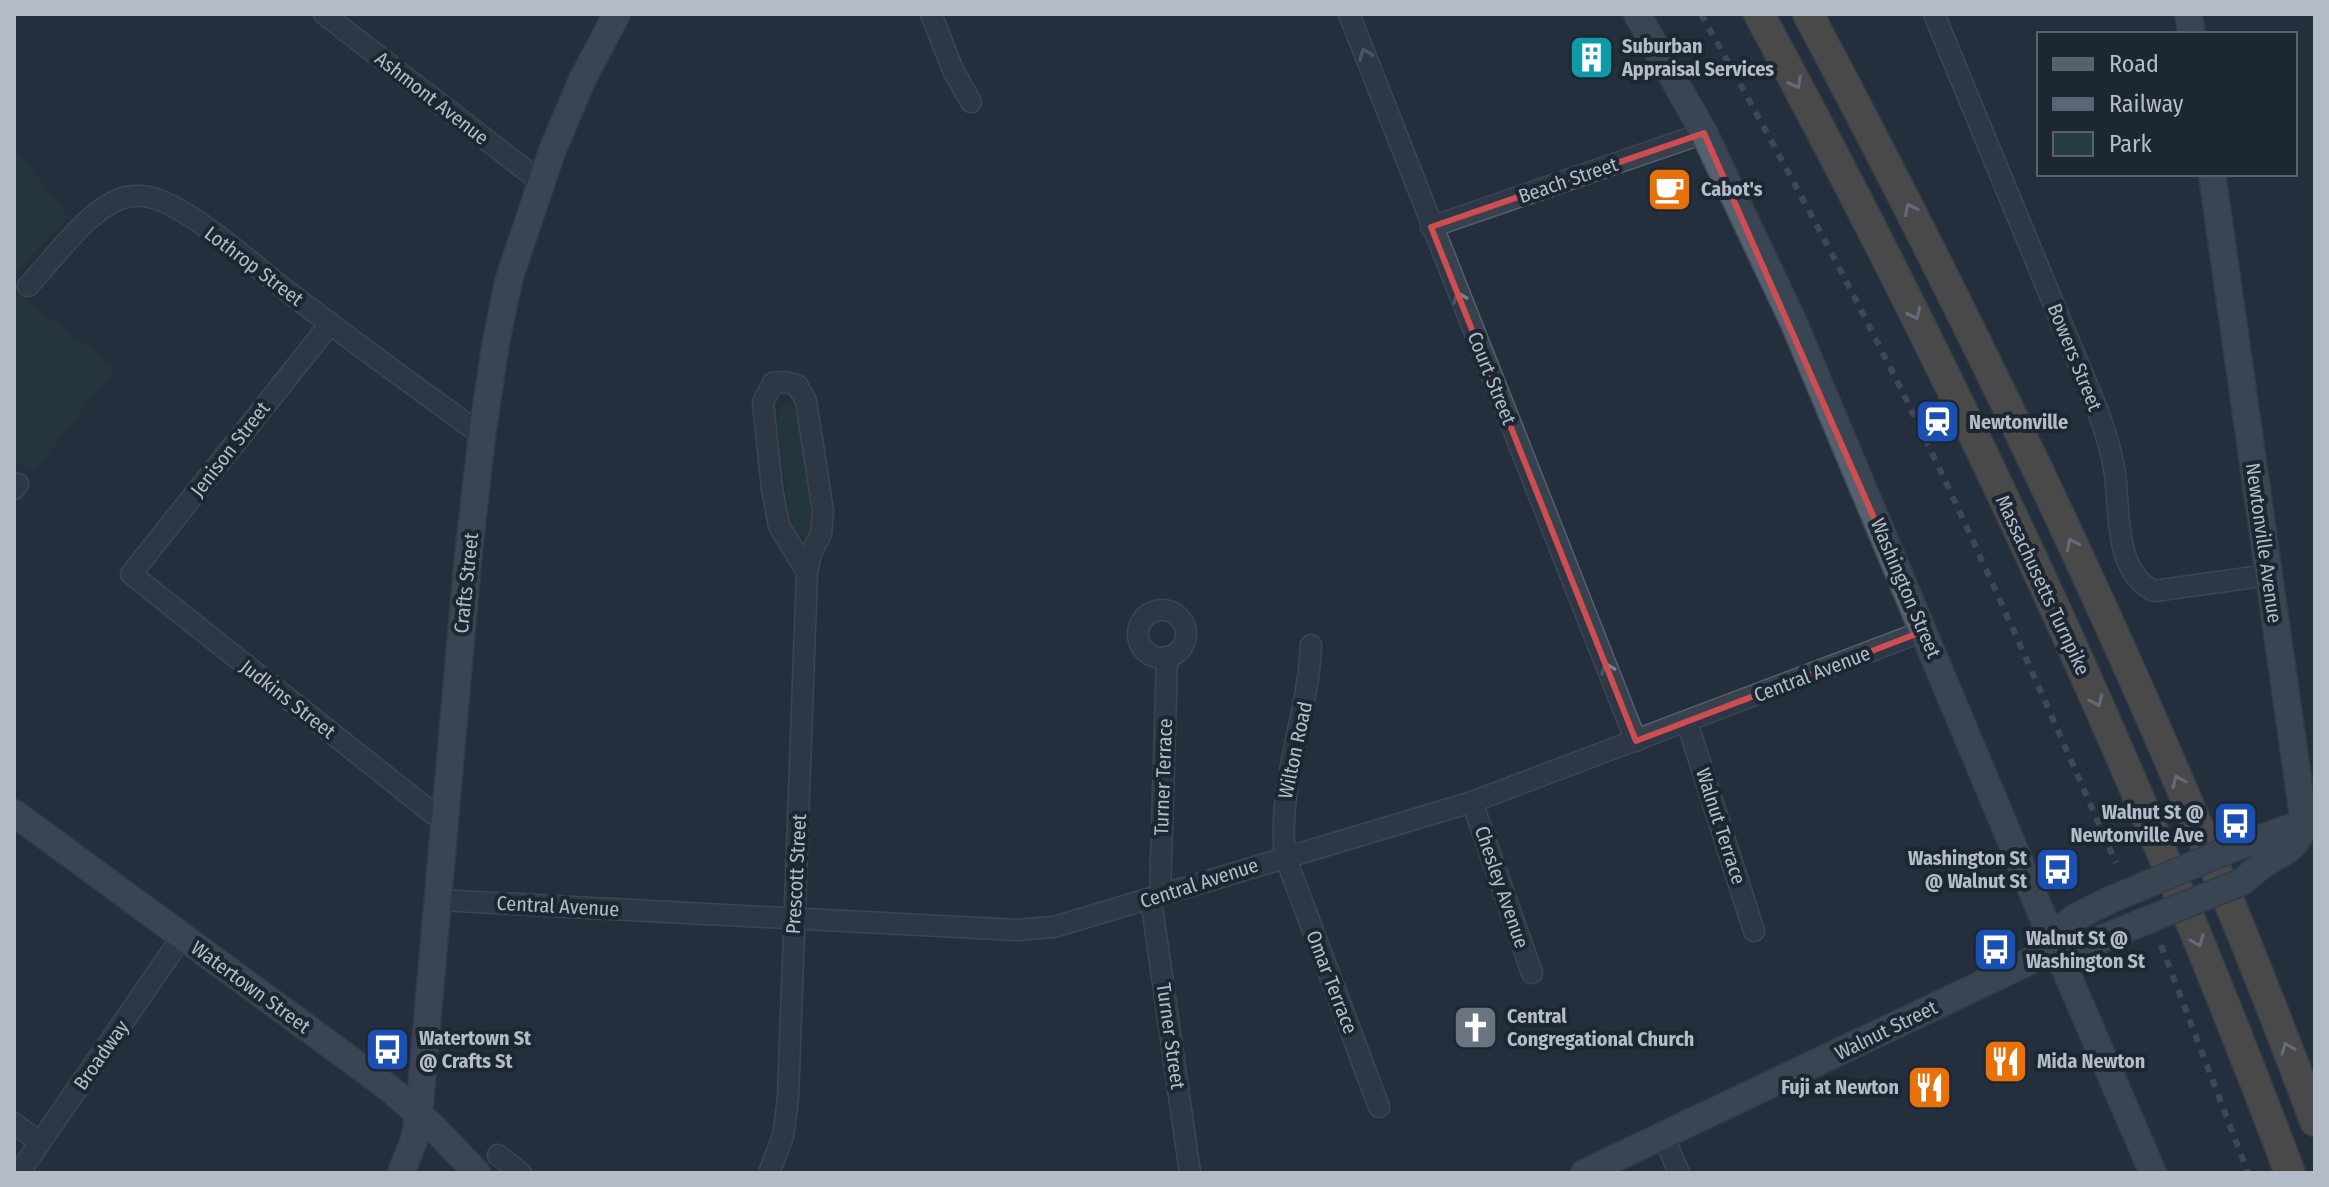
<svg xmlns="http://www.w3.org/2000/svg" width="2329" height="1187" font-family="'Fira Sans Condensed',sans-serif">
	<rect width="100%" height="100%" fill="#242f3e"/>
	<g fill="#263c3f">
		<path d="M 14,147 L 68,217 L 14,274 Z"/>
		<path d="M 14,292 L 116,367 L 32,474 L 14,460 Z"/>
		<path d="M 788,404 L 798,411 L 813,527 L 810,535 L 805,538 L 796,536 L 791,529 L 777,416 L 779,408 Z"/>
	</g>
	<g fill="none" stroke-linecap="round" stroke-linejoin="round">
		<defs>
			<g id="minor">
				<path d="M 324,14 L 541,182"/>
				<path d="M 931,14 L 953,70 L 971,102"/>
				<path d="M 1349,14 L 1636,741"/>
				<path d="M 1934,14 L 2099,414 C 2106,434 2112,453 2115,474 C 2120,512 2114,572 2154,591 L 2269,575"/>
				<path d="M 1431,227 L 1704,133"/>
				<path d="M 28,286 C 53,260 90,206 126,197 C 139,194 150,196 162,201 C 205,220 248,261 286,290 C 350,340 416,387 482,435"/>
				<path d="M 330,324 L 131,574 L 445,823"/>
				<path d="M 14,489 L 18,484"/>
				<circle cx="1162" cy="634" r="24"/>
				<path d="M 1311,645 C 1308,718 1277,783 1285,856 L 1379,1107"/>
				<path d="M 1687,722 L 1754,931"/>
				<path d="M 1472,802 L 1532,973"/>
				<path d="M 1160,896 L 1167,657"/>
				<path d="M 1151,899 L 1190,1173"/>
				<path d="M 438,900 L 1017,930 L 1054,927 L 1472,802 L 1924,631"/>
				<path d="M 14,1123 L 40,1143"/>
				<path d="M 1664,1137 L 1679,1173"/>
				<path d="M 498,1155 L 521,1173"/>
				<path d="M 19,1173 L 182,937"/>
				<path d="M 769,1173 L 783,1136 L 788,1098 L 807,572 L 811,553 L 821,534 L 823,511 L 806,401 L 797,385 L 786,382 L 773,383 L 763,402 L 772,488 L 779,526 L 807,572"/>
			</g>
			<g id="major">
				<path d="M 1637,14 L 1704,133 L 1793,321 L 2055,946 L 2153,1173"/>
				<path d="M 2188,14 L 2192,34"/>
				<path d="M 2212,174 L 2304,822 C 2299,845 2289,850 2269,861 C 2259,866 2251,874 2242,882"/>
				<path d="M 14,813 L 389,1088 L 434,1128 L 477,1173"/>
				<path d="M 2231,849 L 2314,819"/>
				<path d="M 2055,946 L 2082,947 L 2123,930"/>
				<path d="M 401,1173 L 414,1140 L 419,1113 L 468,558 L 482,435 L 496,342 L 509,279 L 552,151 L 582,80 L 617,14"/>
				<path d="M 1584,1173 L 2024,964 L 2055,946 L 2067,924 L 2074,918 L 2110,900"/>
			</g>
			<g id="highway">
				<path d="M 1759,14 C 1961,388 2140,775 2290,1173"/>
				<path d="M 1808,14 C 1998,372 2173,740 2315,1121"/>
			</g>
		</defs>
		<use href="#minor" stroke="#565f6c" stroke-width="23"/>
		<use href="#major" stroke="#414a57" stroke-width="29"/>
		<use href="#highway" stroke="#434c59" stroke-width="33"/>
		<use href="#minor" stroke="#38414e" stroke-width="20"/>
		<use href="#major" stroke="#56606e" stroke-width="26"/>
		<use href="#highway" stroke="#746855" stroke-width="30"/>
		<g stroke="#5a6575" stroke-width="6" stroke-dasharray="8 8" stroke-linecap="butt">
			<path d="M 1701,14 C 1778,151 1853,290 1922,432 C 1990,574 2053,719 2116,863"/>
			<path d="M 2161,945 L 2248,1173"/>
		</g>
		<defs>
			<g id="major-bridge">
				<path d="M 2110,900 L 2231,849"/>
				<path d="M 2123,930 L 2242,882"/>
			</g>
		</defs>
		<use href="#major-bridge" stroke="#414a57" stroke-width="29" stroke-linecap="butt"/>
		<use href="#major-bridge" stroke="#56606e" stroke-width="26"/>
	</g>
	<defs><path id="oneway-chevron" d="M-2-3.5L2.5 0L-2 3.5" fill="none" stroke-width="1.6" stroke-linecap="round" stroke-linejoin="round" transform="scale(2)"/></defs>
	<g stroke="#7c8592">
		<use href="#oneway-chevron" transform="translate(1365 54) rotate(-111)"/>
		<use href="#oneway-chevron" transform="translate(1459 297) rotate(-112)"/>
		<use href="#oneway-chevron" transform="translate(1607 668) rotate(-112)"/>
	</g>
	<g stroke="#aeb4bd">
		<use href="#oneway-chevron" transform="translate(1796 83) rotate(62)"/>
		<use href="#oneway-chevron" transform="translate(1910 209) rotate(-117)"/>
		<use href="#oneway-chevron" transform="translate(1915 314) rotate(64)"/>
		<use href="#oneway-chevron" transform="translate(2072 544) rotate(-115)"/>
		<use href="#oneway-chevron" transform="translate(2097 701) rotate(66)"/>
		<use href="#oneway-chevron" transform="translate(2178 781) rotate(-113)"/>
		<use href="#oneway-chevron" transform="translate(2198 941) rotate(68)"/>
		<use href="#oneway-chevron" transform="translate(2287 1048) rotate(-112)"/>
	</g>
	<path d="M0 0H2329V1187H0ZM 1704,133 L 1924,631 L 1636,741 L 1431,227 Z" fill="#242f3e" fill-opacity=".55" fill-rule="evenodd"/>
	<path fill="none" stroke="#ce4d50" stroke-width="6" stroke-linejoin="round" d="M 1704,133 L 1924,631 L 1636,741 L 1431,227 Z"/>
	<defs>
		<symbol id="building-square" viewBox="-11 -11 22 22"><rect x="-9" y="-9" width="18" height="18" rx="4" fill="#0f9aa8" stroke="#1d2633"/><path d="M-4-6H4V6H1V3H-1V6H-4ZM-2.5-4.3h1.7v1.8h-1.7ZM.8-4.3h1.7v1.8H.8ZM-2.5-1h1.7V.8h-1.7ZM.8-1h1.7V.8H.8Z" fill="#fff"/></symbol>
		<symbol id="cafe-square" viewBox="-11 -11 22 22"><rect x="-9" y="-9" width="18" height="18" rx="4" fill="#e8710a" stroke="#1d2633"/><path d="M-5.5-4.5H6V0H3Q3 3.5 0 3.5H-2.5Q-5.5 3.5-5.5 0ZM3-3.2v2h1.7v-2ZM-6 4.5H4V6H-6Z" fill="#fff"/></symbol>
		<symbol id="station-square" viewBox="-11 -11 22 22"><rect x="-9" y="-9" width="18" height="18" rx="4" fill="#1a4fb4" stroke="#1d2633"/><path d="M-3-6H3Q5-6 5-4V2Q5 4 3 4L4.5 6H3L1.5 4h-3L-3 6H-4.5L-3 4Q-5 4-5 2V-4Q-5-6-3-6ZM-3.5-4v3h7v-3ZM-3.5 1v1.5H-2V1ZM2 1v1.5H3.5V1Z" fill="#fff"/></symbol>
		<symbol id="bus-square" viewBox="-11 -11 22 22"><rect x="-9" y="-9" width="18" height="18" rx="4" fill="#1a4fb4" stroke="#1d2633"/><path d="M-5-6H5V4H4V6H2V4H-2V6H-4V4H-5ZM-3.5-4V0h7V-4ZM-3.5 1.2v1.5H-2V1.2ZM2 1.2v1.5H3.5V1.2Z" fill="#fff"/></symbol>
		<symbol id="church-square" viewBox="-11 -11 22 22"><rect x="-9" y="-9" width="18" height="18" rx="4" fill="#6b7280" stroke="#1d2633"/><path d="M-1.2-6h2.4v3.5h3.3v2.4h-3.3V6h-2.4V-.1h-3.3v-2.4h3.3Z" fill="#fff"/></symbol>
		<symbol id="restaurant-square" viewBox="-11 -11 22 22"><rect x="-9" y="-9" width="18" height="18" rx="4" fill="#e8710a" stroke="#1d2633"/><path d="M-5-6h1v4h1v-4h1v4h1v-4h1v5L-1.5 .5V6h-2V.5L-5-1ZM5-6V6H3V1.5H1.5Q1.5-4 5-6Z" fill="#fff"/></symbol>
	</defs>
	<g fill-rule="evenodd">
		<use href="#building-square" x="1566" y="32" width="51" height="51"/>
		<use href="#cafe-square" x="1644" y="164" width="51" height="51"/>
		<use href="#station-square" x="1912" y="396" width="51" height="51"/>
		<use href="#bus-square" x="2210" y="798" width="51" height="51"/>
		<use href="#bus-square" x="2032" y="844" width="51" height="51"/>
		<use href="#bus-square" x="1970" y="924" width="51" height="51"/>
		<use href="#church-square" x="1450" y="1002" width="51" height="51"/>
		<use href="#bus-square" x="362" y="1024" width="51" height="51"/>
		<use href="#restaurant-square" x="1980" y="1036" width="51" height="51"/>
		<use href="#restaurant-square" x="1904" y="1062" width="51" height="51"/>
	</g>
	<g text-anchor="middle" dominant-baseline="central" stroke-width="8" stroke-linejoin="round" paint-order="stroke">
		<g font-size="20" font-weight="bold" fill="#b4bcc9" stroke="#1d2633" text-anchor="start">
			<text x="1622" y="46">Suburban<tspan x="1622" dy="23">Appraisal Services</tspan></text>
			<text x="1701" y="189">Cabot's</text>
			<text x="1969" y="422">Newtonville</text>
			<text x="2204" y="812" text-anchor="end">Walnut St @<tspan x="2204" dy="23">Newtonville Ave</tspan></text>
			<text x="2027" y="858" text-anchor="end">Washington St<tspan x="2027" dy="23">@ Walnut St</tspan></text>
			<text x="2026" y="938">Walnut St @<tspan x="2026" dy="23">Washington St</tspan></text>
			<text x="1507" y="1016">Central<tspan x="1507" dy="23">Congregational Church</tspan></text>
			<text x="419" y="1038">Watertown St<tspan x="419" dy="23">@ Crafts St</tspan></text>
			<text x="2037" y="1061">Mida Newton</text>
			<text x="1899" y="1087" text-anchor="end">Fuji at Newton</text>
		</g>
		<g font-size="20" fill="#b4bcc9" stroke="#1d2633">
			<text transform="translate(432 98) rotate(38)">Ashmont Avenue</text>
			<text transform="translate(1568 180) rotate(-19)">Beach Street</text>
			<text transform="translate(254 266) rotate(37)">Lothrop Street</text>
			<text transform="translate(2075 357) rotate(68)">Bowers Street</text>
			<text transform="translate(1492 378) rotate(68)">Court Street</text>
			<text transform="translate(230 449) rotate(-52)">Jenison Street</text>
			<text transform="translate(2264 543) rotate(82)">Newtonville Avenue</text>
			<text transform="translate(466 583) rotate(-84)">Crafts Street</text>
			<text transform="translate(2043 585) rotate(65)">Massachusetts Turnpike</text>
			<text transform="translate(1906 588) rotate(67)">Washington Street</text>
			<text transform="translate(1812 674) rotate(-21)">Central Avenue</text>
			<text transform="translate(288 699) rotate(38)">Judkins Street</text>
			<text transform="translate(1295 750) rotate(-78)">Wilton Road</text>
			<text transform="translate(1163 777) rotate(-88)">Turner Terrace</text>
			<text transform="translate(1721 826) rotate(72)">Walnut Terrace</text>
			<text transform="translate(796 874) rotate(-87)">Prescott Street</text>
			<text transform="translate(1199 883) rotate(-18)">Central Avenue</text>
			<text transform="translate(1502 887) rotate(71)">Chesley Avenue</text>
			<text transform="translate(558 906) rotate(3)">Central Avenue</text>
			<text transform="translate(1332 982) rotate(69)">Omar Terrace</text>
			<text transform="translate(251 987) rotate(36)">Watertown Street</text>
			<text transform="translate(1886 1030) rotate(-26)">Walnut Street</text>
			<text transform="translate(1171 1036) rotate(82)">Turner Street</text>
			<text transform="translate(101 1055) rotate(-55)">Broadway</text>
		</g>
	</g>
	<rect width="2329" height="1187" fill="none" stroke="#b4bcc9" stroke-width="32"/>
	<rect x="2037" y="32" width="260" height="144" fill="#1d2633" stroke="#59626f" stroke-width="2"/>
	<rect x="2053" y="58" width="40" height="12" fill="#56606e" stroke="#59626f" stroke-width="2"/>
	<text x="2109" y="72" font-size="24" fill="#b4bcc9">Road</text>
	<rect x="2053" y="98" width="40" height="12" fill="#5a6575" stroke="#59626f" stroke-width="2"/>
	<text x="2109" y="112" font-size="24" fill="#b4bcc9">Railway</text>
	<rect x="2053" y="132" width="40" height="24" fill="#263c3f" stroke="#59626f" stroke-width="2"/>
	<text x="2109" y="152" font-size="24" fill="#b4bcc9">Park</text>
</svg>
